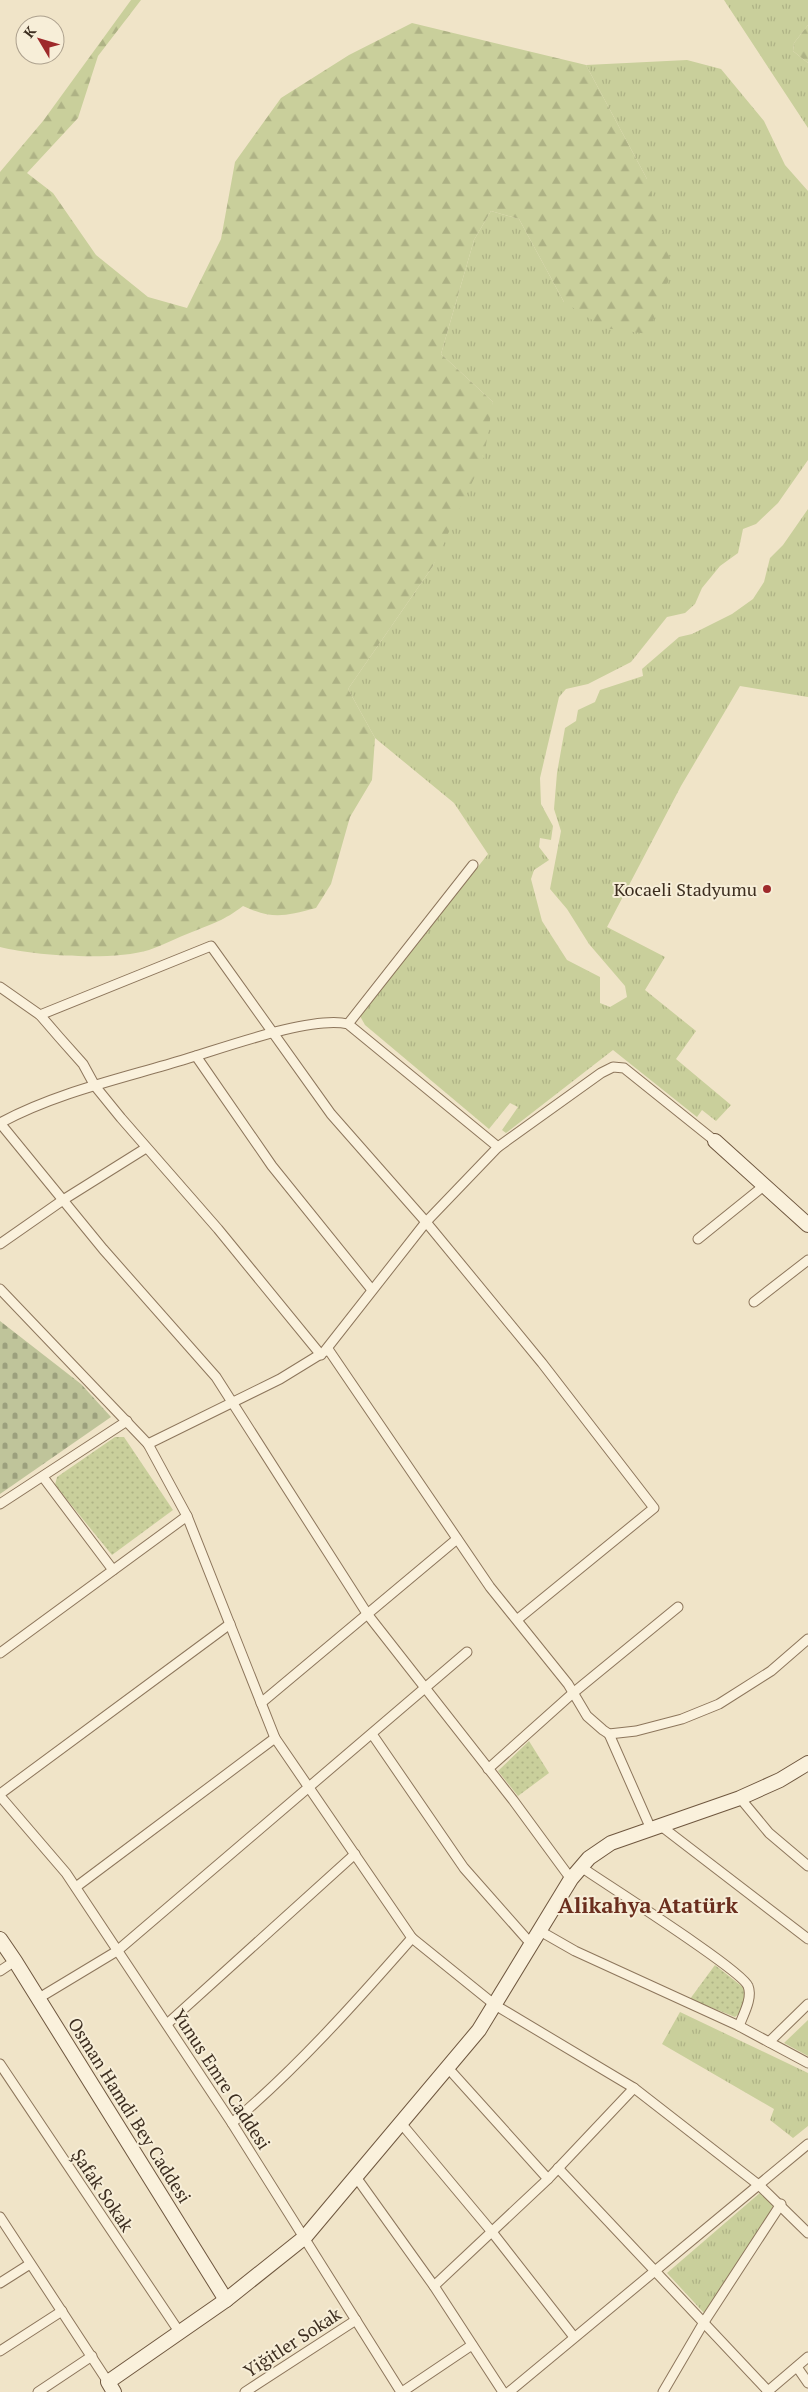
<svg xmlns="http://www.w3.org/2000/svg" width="808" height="2392" font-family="'PT Serif',serif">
	<defs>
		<pattern id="grass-tufts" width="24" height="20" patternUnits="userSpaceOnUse" patternTransform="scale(1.25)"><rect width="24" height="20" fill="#c9cf9b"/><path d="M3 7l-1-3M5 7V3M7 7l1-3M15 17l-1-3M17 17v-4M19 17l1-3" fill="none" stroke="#aeb285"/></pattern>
		<pattern id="forest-firs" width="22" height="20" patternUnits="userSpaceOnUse" patternTransform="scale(1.25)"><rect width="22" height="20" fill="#c9cf9b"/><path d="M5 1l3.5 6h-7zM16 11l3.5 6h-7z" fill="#aeb285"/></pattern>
		<pattern id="cemetery-stones" width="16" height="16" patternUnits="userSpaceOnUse" patternTransform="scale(1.25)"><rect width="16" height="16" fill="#bfc49a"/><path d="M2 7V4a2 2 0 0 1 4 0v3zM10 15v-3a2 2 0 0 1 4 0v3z" fill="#9ca07d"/></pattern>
		<pattern id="park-dots" width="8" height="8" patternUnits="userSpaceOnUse" patternTransform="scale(1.25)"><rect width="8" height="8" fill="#c9cf9b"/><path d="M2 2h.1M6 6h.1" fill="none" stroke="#aeb285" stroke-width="1.8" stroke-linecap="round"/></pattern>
	</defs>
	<rect width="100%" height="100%" fill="#f0e4c8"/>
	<g fill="url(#grass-tufts)">
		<path d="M 724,0 L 808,0 L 808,25 L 794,43 L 793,51 L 808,63 L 808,128 Z"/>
		<path d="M 687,60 L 721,69 L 764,121 L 785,165 L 808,191 L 808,460 L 778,503 L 756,524 L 743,529 L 738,553 L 720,566 L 702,588 L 695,604 L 685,613 L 667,617 L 631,662 L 588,684 L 566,689 L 559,697 L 540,778 L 541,804 L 553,826 L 551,840 L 540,838 L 539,847 L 549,860 L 534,870 L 531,879 L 542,921 L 567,960 L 600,977 L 600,1003 L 610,1007 L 627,997 L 625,986 L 589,944 L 567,909 L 550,889 L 561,831 L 554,809 L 557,773 L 565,728 L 576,721 L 578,710 L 595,702 L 600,690 L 643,676 L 642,669 L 679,637 L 692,634 L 732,614 L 753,599 L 764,582 L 770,558 L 783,545 L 808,509 L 808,697 L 740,686 L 681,786 L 607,927 L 665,957 L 645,990 L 696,1031 L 676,1059 L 731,1105 L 716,1121 L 702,1110 L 697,1117 L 613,1050 L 506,1133 L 502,1130 L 518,1107 L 510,1103 L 489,1129 L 365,1025 L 360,1016 L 488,854 L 454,803 L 375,738 L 348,689 L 433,566 L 493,402 L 441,354 L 474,240 L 491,211 L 519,219 L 564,302 L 647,179 L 586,65 Z"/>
		<path d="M 680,2012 L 808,2073 L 808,2126 L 793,2138 L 770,2120 L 774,2109 L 662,2044 Z"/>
		<path d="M 808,2020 L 808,2056 L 784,2043 Z"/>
		<path d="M 761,2192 L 774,2206 L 704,2313 L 667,2273 Z"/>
	</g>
	<g fill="url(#forest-firs)">
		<path d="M 131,0 L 141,0 L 98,56 L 78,118 L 27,173 L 53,193 L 96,255 L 148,297 L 187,308 L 221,239 L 235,162 L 281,98 L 349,55 L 412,23 L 586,65 L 647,179 L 673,269 L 648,334 L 605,328 L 564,302 L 519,219 L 491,211 L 474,240 L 441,354 L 493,402 L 484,457 L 433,566 L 348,689 L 375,738 L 372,780 L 350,817 L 331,884 L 316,908 C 284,916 274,920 243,906 C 223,921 214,923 192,932 C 178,937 164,945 149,950 C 114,961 36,956 0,947 L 0,172 L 43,121 Z"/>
		<path d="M 808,25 L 808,63 L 793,51 L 794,43 Z"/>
	</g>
	<path fill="url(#cemetery-stones)" d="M 0,1321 L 81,1384 L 111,1417 L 0,1494 Z"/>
	<g fill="url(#park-dots)">
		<path d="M 115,1437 L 124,1437 L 173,1510 L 112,1555 L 55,1485 L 57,1477 Z"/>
		<path d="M 529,1741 L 549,1773 L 518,1796 L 498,1771 Z"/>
		<path d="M 715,1965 L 744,1988 C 746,1998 745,2010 735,2017 L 690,1999 Z"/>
	</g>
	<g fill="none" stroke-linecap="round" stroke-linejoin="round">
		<defs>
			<g id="street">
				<path d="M 0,987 L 40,1015 L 59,1037 L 83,1064 L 95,1086 L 121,1118 L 218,1229 L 321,1355"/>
				<path d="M 40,1015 L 211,946 L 331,1114 L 426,1222 L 542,1363 L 654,1508 L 518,1619"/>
				<path d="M 348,1024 L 473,865"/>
				<path d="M 196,1056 L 272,1166 L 372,1290"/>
				<path d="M 0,1123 L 103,1249 L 216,1377 L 368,1615 L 513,1800 L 571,1879"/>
				<path d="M 0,1123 C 57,1092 124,1078 186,1059 C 223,1048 313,1015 348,1024 L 498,1147"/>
				<path d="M 698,1239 L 765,1185"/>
				<path d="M 0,1244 L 63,1200 L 146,1148"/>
				<path d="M 0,1289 L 148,1444 L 187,1516 L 275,1738 L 412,1938 L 495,2005 L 634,2088 L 760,2186 L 808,2233"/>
				<path d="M 754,1302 L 808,1260"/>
				<path d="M 328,1349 L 490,1587 L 568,1684 L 587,1716 L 603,1730 L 609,1734 L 636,1731 L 682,1719 L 719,1704 L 771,1671 L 808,1639"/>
				<path d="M 148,1444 L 280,1379 L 324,1352 L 426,1222 L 498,1147 L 601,1073 L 613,1067 L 624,1068 L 715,1141"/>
				<path d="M 43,1477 L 113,1570"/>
				<path d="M 0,1504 L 127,1421"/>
				<path d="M 0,1653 L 187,1516"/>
				<path d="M 261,1703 L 457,1539"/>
				<path d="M 372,1734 L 464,1868 L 532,1945"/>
				<path d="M 609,1734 L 651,1829"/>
				<path d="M 488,1769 L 573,1693 L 678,1607"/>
				<path d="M 0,1794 L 230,1624"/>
				<path d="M 0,1796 L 66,1873 L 232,2123 L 401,2392"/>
				<path d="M 740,1798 L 769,1833 L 808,1866"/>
				<path d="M 661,1826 L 808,1939"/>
				<path d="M 581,1867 C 604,1883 742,1970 748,1986 C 753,1998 743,2015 739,2026"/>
				<path d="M 76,1887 L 275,1738"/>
				<path d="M 540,1931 L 575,1951 L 739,2026 L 808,2063"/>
				<path d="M 0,1971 L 15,1961"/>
				<path d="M 39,1998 L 117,1951 L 467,1652"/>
				<path d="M 167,2024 L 355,1854"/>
				<path d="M 769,2042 L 808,2004"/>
				<path d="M 0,2064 L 180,2333"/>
				<path d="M 448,2068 L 548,2179"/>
				<path d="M 400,2122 L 492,2232 L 574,2337"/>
				<path d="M 232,2123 C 298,2067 355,2003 412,1938"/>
				<path d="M 558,2168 L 768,2391"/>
				<path d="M 356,2177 L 434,2286 L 503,2392"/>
				<path d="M 0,2217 L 108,2382"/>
				<path d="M 0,2283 L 30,2264"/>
				<path d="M 434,2286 L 548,2179 L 634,2088"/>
				<path d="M 0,2351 L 62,2311"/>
				<path d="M 797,2367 L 808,2383"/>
				<path d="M 38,2392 L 92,2356"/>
				<path d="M 245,2392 L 356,2320"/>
				<path d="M 402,2392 L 472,2345"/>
				<path d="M 509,2392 L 808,2144"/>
				<path d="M 663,2392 L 704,2322 L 781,2204"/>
				<path d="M 767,2392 L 808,2357"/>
			</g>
			<g id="secondary">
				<path d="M 715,1141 L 808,1225"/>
				<path d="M 0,1939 L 15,1961 L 226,2300"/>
				<path d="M 114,2392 L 108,2382 L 226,2300 L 305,2237 L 479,2030 L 571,1879 L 589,1858 L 611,1843 L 740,1798 L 780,1780 L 808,1763"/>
			</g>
		</defs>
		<use href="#street" stroke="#8d765c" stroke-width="11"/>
		<use href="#secondary" stroke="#6f573f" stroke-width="16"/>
		<use href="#street" stroke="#faf1dc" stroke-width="9"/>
		<use href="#secondary" stroke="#faf1dc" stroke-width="14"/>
	</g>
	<circle fill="#9e2a2b" stroke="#f7eed8" stroke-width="2" cx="767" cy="889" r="5"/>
	<g text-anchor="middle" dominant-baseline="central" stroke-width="4" stroke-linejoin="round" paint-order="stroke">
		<g font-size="18" fill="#3d2e20" stroke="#f7eed8" text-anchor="end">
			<text x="757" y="889">Kocaeli Stadyumu</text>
		</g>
		<g font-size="18" fill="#3d2e20" stroke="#f7eed8">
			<text transform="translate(222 2079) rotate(57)">Yunus Emre Caddesi</text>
			<text transform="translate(130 2110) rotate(58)">Osman Hamdi Bey Caddesi</text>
			<text transform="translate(103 2190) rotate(56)">Şafak Sokak</text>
			<text transform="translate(292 2342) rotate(-33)">Yiğitler Sokak</text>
		</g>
		<g font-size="22" font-weight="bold" fill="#6b2e1e" stroke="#f7eed8">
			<text x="648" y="1904">Alikahya Atatürk</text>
		</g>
	</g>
	<g transform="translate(40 40) rotate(308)"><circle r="24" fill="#f7eed8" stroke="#ada18e"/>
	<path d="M0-4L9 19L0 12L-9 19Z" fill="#9e2a2b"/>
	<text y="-8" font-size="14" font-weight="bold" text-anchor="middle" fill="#3d2e20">K</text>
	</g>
</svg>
